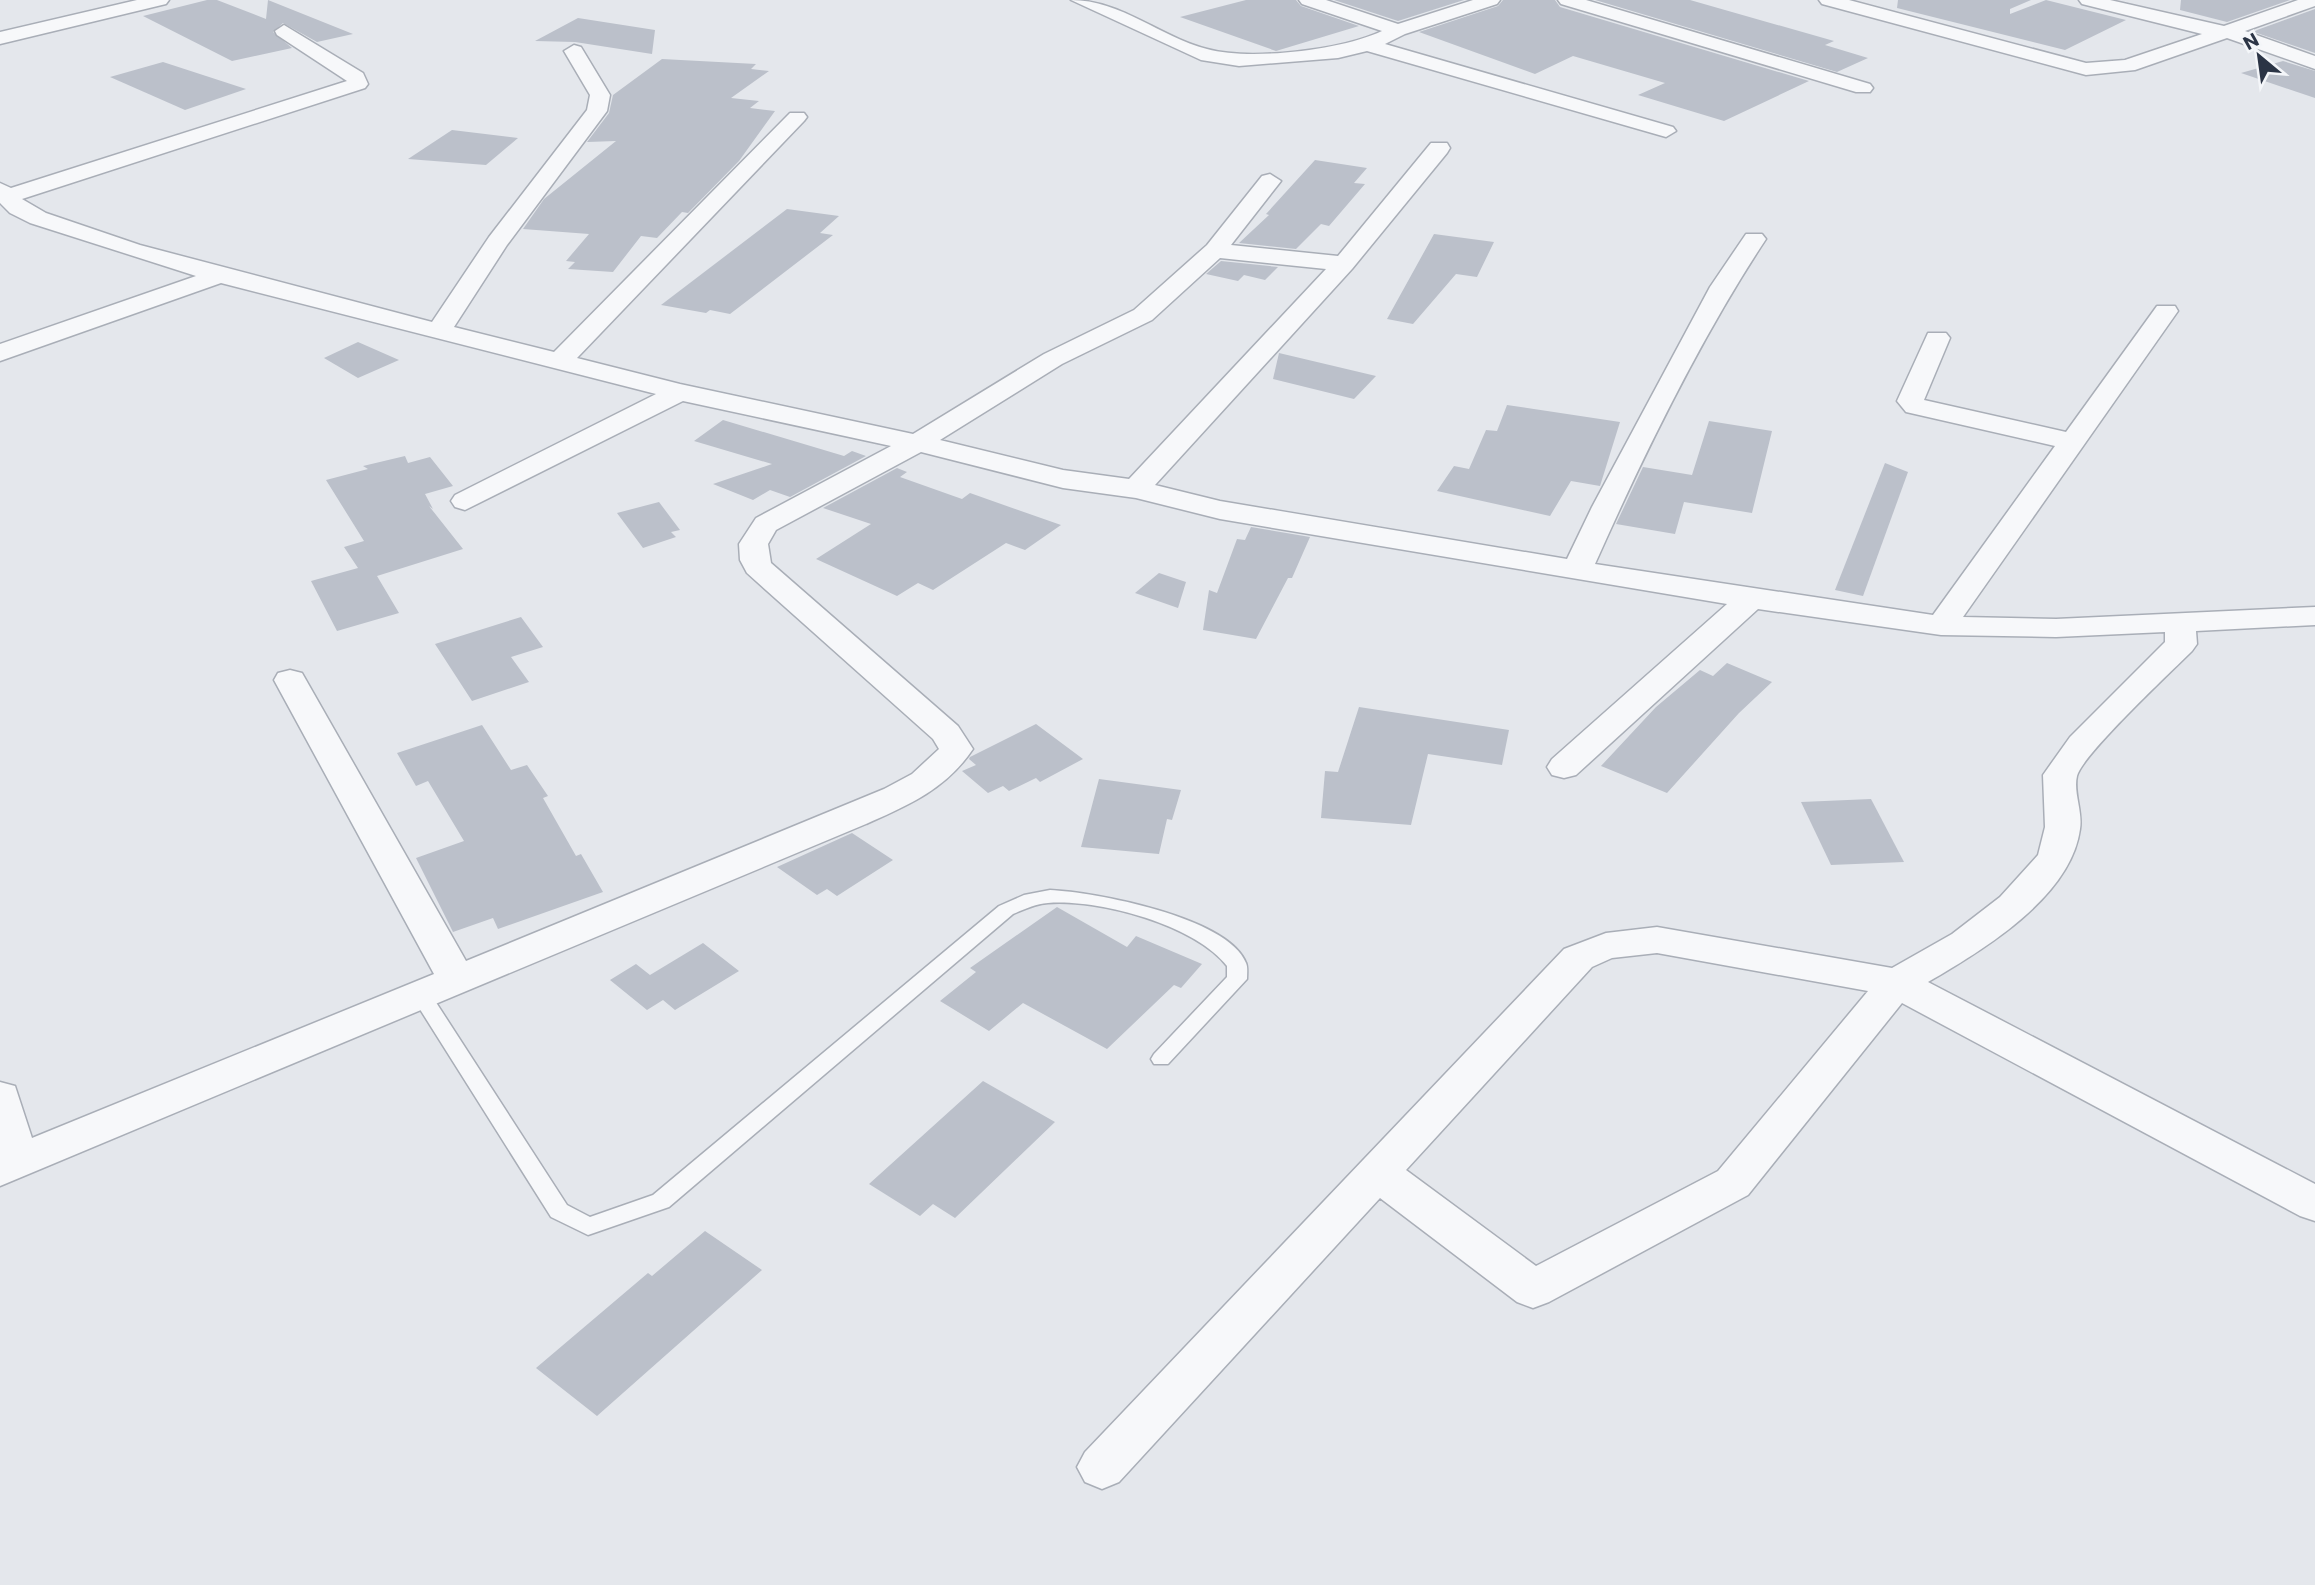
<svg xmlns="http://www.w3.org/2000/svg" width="2315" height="1585" font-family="Commissioner,sans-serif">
	<rect width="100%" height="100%" fill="#e4e7ec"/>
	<g fill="#bbc0ca">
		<path d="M 207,0 L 217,0 L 266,19 L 268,0 L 353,34 L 317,42 L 283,23 L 273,32 L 292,48 L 232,61 L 143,16 Z"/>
		<path d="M 1246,0 L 1296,0 L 1301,6 L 1359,26 L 1276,51 L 1180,17 Z"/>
		<path d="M 1334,0 L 1464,0 L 1398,21 Z"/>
		<path d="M 1503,0 L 1555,0 L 1560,7 L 1809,81 L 1724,121 L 1638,95 L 1665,83 L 1573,56 L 1535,74 L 1419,32 L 1498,6 Z"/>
		<path d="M 1595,0 L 1690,0 L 1834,41 L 1825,45 L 1868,58 L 1837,72 Z"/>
		<path d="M 1898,0 L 2031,0 L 2010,9 L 2010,14 L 2046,0 L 2126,20 L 2065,50 L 1897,8 Z"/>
		<path d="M 2181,0 L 2290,0 L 2227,22 L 2180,10 Z"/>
		<path d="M 2315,9 L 2315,53 L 2254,32 L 2257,30 Z"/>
		<path d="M 578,18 L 655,30 L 652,54 L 575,42 L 535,41 Z"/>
		<path d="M 662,59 L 756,64 L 751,69 L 769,71 L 731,98 L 759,101 L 750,108 L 775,111 L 739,161 L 688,213 L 682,212 L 657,238 L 641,236 L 613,272 L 568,269 L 575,262 L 566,261 L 589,234 L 523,229 L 544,199 L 616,141 L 587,142 L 609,113 L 613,95 Z"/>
		<path d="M 2283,61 L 2315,71 L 2315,98 L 2241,73 Z"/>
		<path d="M 163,62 L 246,89 L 185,110 L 110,77 Z"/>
		<path d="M 452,130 L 518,138 L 486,165 L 408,159 Z"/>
		<path d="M 1315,160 L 1367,168 L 1354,183 L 1365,184 L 1329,226 L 1321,224 L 1296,249 L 1239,243 L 1269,215 L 1266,214 Z"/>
		<path d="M 787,209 L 839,216 L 820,233 L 833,235 L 730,314 L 710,310 L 706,313 L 661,305 Z"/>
		<path d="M 1434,234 L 1494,242 L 1477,277 L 1456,274 L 1413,324 L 1387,319 Z"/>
		<path d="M 1221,261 L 1278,267 L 1265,280 L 1244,275 L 1238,281 L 1206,274 Z"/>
		<path d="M 358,342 L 399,360 L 358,378 L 324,358 Z"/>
		<path d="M 1279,353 L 1376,376 L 1354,399 L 1273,379 Z"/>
		<path d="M 1507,405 L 1620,422 L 1600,486 L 1571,481 L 1550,516 L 1437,491 L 1454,466 L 1469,469 L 1486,430 L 1497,431 Z"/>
		<path d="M 723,420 L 844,456 L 852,451 L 866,456 L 790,497 L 770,490 L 753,500 L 713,484 L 772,464 L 694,441 Z"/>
		<path d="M 1709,421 L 1772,431 L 1752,513 L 1684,502 L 1675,534 L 1616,524 L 1643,467 L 1692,475 Z"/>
		<path d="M 405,456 L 408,463 L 430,457 L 453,486 L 425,494 L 433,509 L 429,506 L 463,549 L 377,576 L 399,613 L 337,631 L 311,581 L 358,568 L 344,547 L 364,541 L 326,480 L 368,469 L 363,466 Z"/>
		<path d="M 1885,463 L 1908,472 L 1863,596 L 1835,590 Z"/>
		<path d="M 897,468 L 907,472 L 900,477 L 962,499 L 970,493 L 1061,525 L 1025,550 L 1006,543 L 933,590 L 918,583 L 897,596 L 816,559 L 871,524 L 823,508 Z"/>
		<path d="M 659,502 L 680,530 L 671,532 L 676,537 L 643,548 L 617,513 Z"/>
		<path d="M 1251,527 L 1310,537 L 1292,578 L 1288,578 L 1256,639 L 1203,630 L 1209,590 L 1217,593 L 1237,539 L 1245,540 Z"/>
		<path d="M 1159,573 L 1186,582 L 1178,608 L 1135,593 Z"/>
		<path d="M 521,617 L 543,647 L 511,657 L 529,682 L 472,701 L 435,644 Z"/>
		<path d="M 1727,663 L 1772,682 L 1739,713 L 1667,793 L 1601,766 L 1656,707 L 1700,670 L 1713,676 Z"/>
		<path d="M 1359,707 L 1509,730 L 1502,765 L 1428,754 L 1411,825 L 1321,818 L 1325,771 L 1338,772 Z"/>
		<path d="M 1036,724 L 1083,759 L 1040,782 L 1036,778 L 1009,791 L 1003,786 L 988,793 L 962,771 L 976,765 L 969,759 L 970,757 Z"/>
		<path d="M 482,725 L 511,770 L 527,765 L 548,796 L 543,798 L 576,856 L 581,854 L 603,892 L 498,929 L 493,918 L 453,932 L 416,858 L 464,841 L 428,781 L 416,786 L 397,753 Z"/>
		<path d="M 1099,779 L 1181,790 L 1172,820 L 1167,819 L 1159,854 L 1081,847 Z"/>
		<path d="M 1871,799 L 1904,862 L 1831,865 L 1801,802 Z"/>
		<path d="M 852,833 L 893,860 L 837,896 L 827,889 L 817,895 L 777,867 Z"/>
		<path d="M 1057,907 L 1127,947 L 1136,936 L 1202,964 L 1181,988 L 1174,985 L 1107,1049 L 1023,1003 L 989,1031 L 940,1001 L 976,972 L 970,968 Z"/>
		<path d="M 703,943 L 739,971 L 675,1010 L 663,1000 L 647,1010 L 610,980 L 636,964 L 650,975 Z"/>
		<path d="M 983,1081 L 1055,1122 L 955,1218 L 933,1204 L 920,1216 L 869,1184 Z"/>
		<path d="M 705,1231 L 762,1270 L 597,1416 L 536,1368 L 648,1273 L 652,1276 Z"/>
	</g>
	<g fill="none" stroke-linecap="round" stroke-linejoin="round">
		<defs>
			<path id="lane" d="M 1050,890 C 1094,892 1228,917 1246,963 C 1248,967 1247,974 1247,979 L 1168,1064 L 1154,1064 L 1151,1059 L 1154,1054 L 1227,977 L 1227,966 C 1195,925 1099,899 1048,903 C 1035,904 1025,909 1013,914 L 669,1207 L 588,1235 L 551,1217 L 411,995 L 414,990 L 428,990 L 567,1205 L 590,1217 L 653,1195 L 999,906 L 1024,895 Z"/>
			<g id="street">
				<path d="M 137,0 L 169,0 L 166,4 L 0,44 L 0,32 Z"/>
				<path d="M 1071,0 C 1121,0 1160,37 1207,49 C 1250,61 1342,50 1382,31 L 1302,4 L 1299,0 L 1326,0 L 1398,24 L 1473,0 L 1500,0 L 1497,4 L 1405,34 L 1385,44 L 1673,127 L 1676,131 L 1666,137 L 1659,135 L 1367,51 L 1338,58 L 1239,66 L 1201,60 Z"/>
				<path d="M 1558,0 L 1586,0 L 1870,84 L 1873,88 L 1870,92 L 1856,92 L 1561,4 Z"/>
				<path d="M 1819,0 L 1849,0 L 2086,63 L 2125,60 L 2202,34 L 2082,4 L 2079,0 L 2110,0 L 2224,26 L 2298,0 L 2315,0 L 2315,6 L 2245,31 L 2315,56 L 2315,69 L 2227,38 L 2135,70 L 2086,75 L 1822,4 Z"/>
				<path d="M 284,25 L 363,73 L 368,84 L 365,88 L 22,199 L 46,213 L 140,245 L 432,322 L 489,237 L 587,110 L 590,95 L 564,51 L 574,45 L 581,47 L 610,95 L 607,111 L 507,245 L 454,327 L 554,352 L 790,113 L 804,113 L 807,117 L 804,121 L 577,358 L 680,384 L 913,434 L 1044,354 L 1134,310 L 1207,245 L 1262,176 L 1270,174 L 1281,181 L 1231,245 L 1338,256 L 1431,143 L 1447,143 L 1450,148 L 1447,153 L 1352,269 L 1155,485 L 1220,501 L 1567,559 L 1592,507 L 1710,287 L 1746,234 L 1762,234 L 1766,239 C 1701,337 1643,456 1595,564 L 1933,615 L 2055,446 L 1906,412 L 1897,401 L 1928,333 L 1946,333 L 1950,338 L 1924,400 L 2066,432 L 2157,306 L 2175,306 L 2178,311 L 1963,617 L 2056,619 L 2315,607 L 2315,625 L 2196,631 L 2197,644 L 2192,651 C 2172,671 2082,755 2077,776 C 2073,792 2083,812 2080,829 C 2071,897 1983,950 1928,982 L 2315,1184 L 2315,1221 L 2300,1216 L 1902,1003 L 1748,1195 L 1549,1302 L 1533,1308 L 1517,1302 L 1380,1198 L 1119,1482 L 1102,1489 L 1085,1482 L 1077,1467 L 1085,1452 L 1564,949 L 1606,933 L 1657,927 L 1892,968 L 1952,934 L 2000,897 L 2038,855 L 2045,827 L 2043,775 L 2070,737 L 2165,642 L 2165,632 L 2056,637 L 1941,635 L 1758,609 L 1576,775 L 1564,778 L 1552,775 L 1547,767 L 1552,759 L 1727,604 L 1220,519 L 1136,498 L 1063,488 L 921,452 L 776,530 L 768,544 L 771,563 L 958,726 L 973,749 C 946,789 909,805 866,824 L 0,1186 L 0,1082 L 15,1086 L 32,1138 L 434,974 L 274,680 L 278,673 L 290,670 L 302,673 L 306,680 L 466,961 L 884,789 L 912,774 L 939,749 L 933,739 L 747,573 L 740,560 L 739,544 L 756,518 L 891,446 L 683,401 L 465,510 L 455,507 L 451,501 L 455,495 L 656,394 L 221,283 L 0,361 L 0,344 L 196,276 L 30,223 L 10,213 L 0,203 L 0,183 L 11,188 L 347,81 L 277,35 L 275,31 ZM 1220,258 L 1326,269 L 1129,479 L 1063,470 L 940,440 L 1062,364 L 1152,320 ZM 1657,953 L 1868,991 L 1718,1171 L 1536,1266 L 1406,1170 L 1592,967 L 1612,958 Z"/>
			</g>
		</defs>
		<use href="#lane" stroke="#a9aeb7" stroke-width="3"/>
		<use href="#street" stroke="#a9aeb7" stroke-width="3"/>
		<use href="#lane" fill="#f7f8fa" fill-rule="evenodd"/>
		<use href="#street" fill="#f7f8fa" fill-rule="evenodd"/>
	</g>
	<g transform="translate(2259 56) rotate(331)" stroke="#f4f6f9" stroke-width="5" paint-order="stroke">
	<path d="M0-5L12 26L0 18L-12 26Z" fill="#2b3445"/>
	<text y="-10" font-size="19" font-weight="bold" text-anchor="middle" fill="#2b3445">N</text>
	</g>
</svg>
